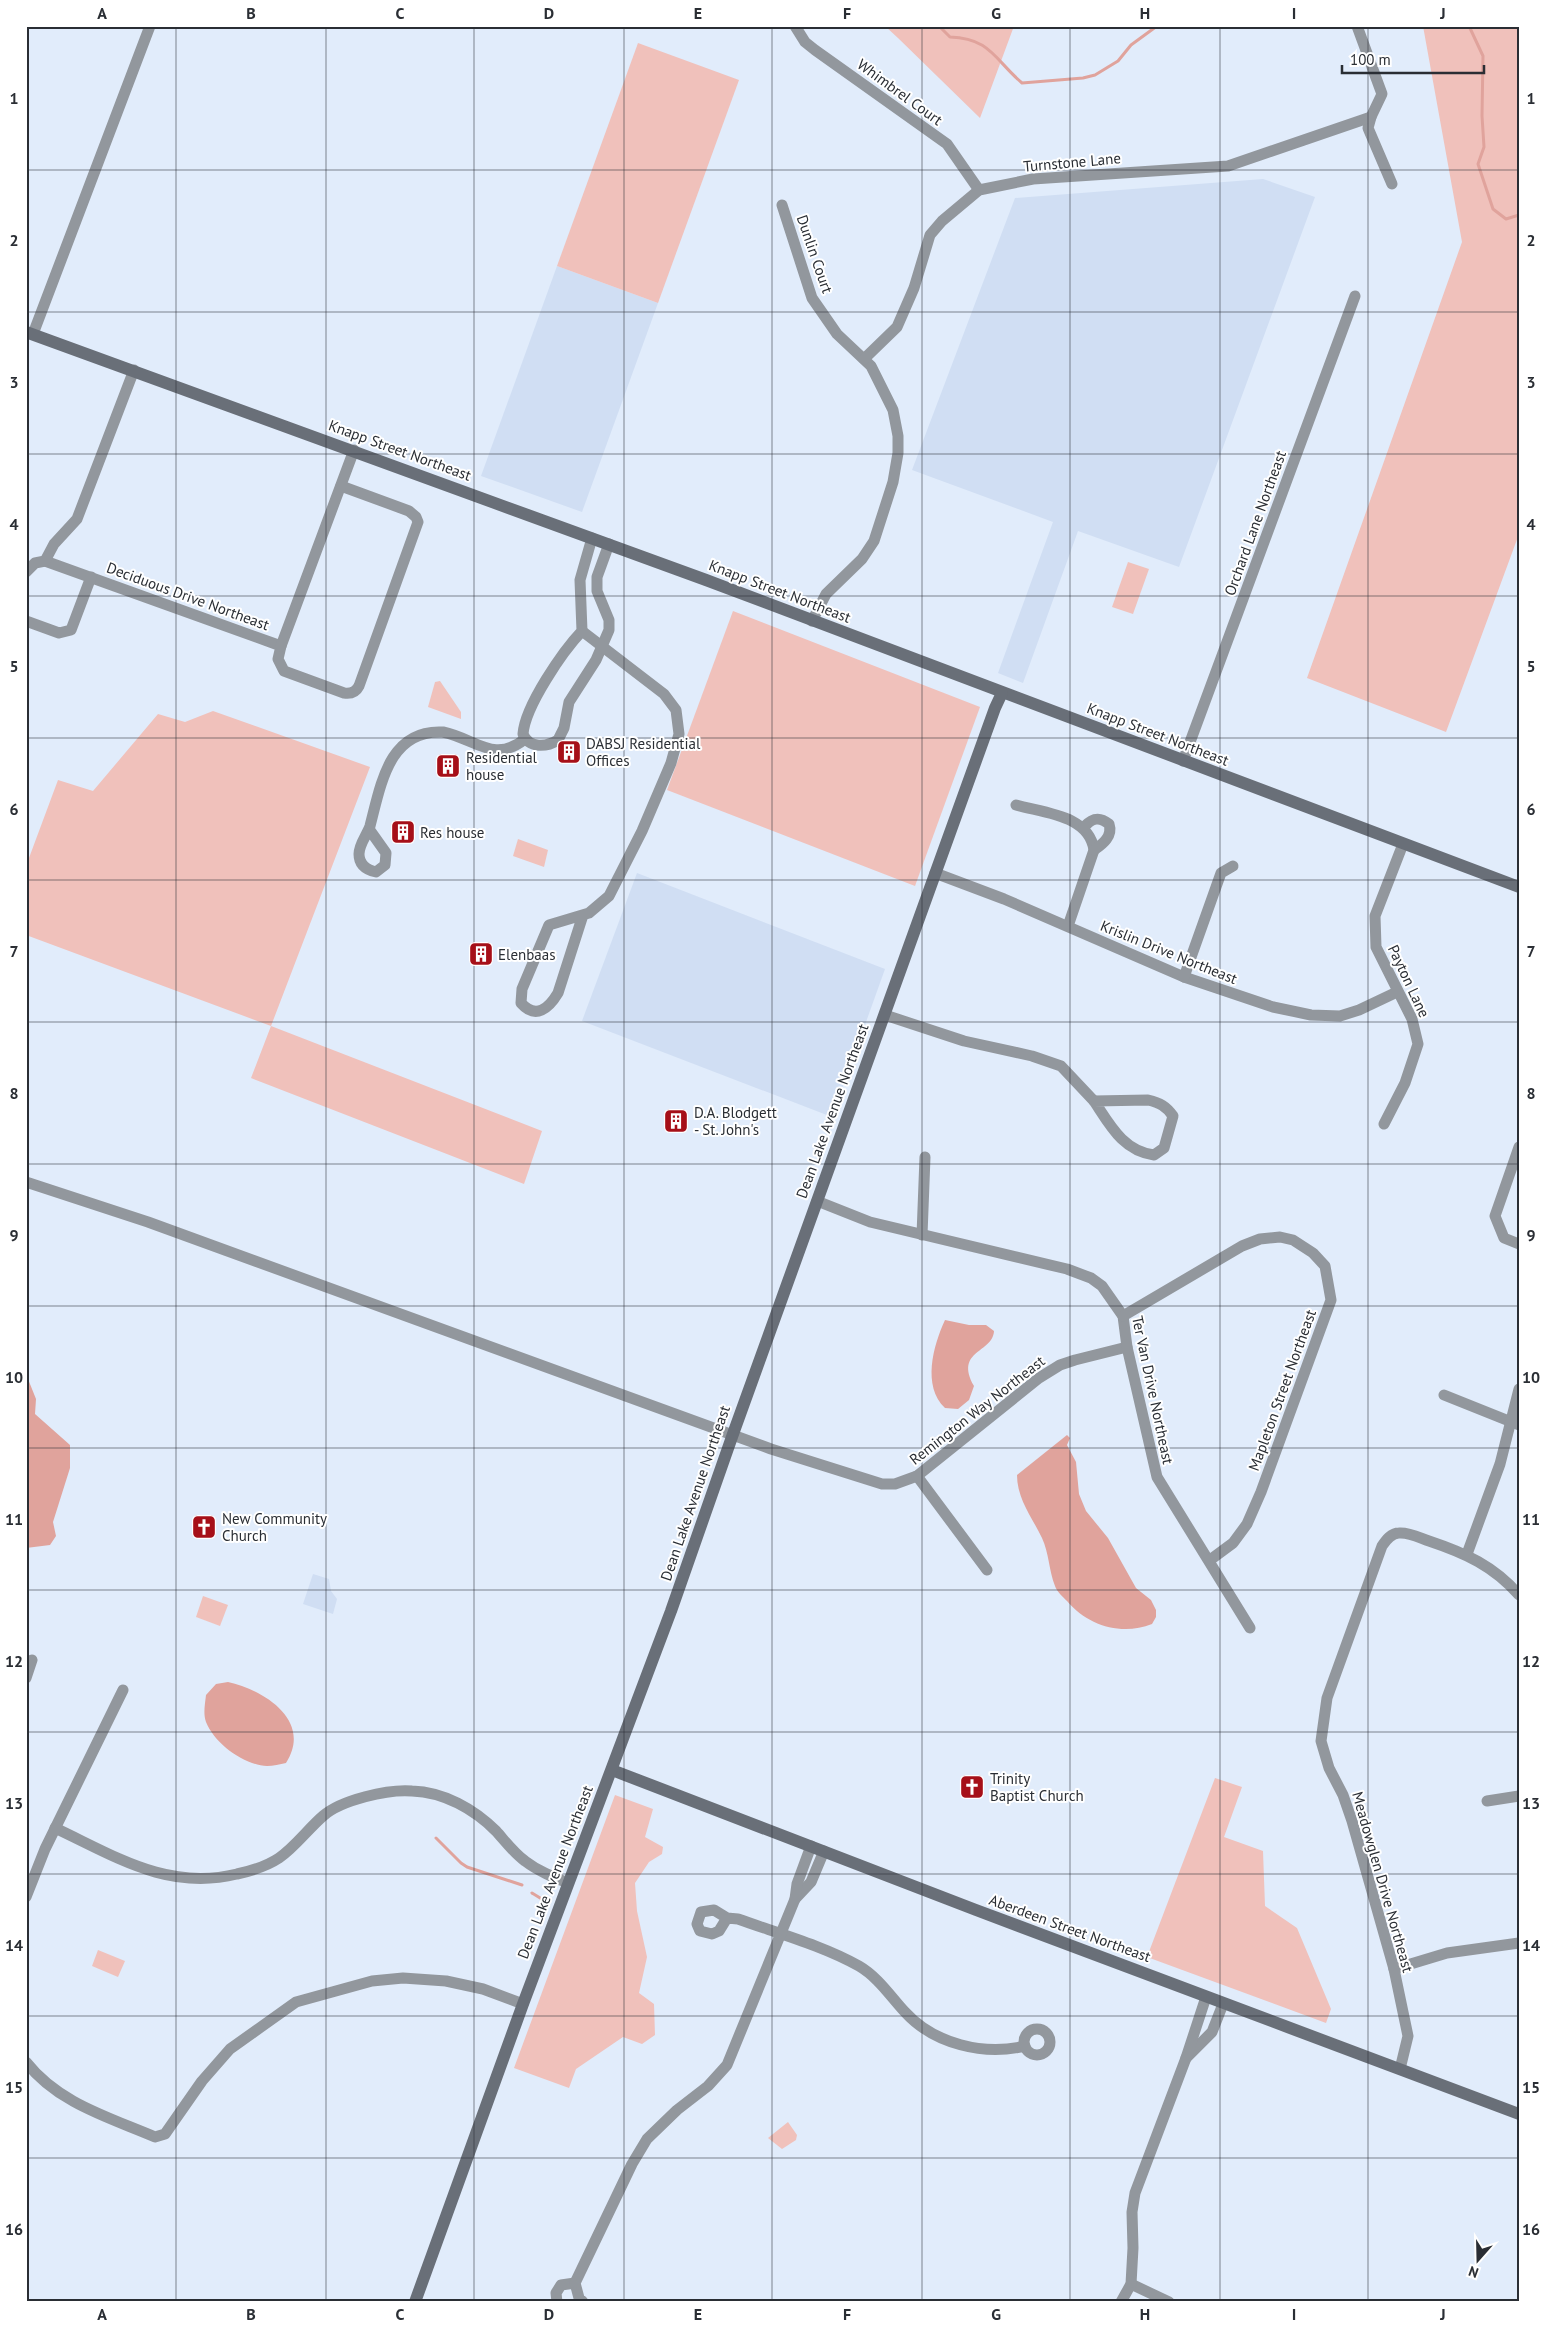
<svg xmlns="http://www.w3.org/2000/svg" width="1545" height="2328" font-family="'PT Sans',sans-serif">
	<rect width="100%" height="100%" fill="#e1ecfb"/>
	<g fill="#d0def3">
		<path d="M 1263,179 L 1315,197 L 1179,567 L 1078,531 L 1023,683 L 998,673 L 1053,522 L 912,470 L 1015,198 Z"/>
		<path d="M 557,266 L 658,303 L 582,512 L 481,476 Z"/>
		<path d="M 637,873 L 885,969 L 832,1117 L 582,1021 Z"/>
		<path d="M 313,1574 L 329,1579 L 331,1591 L 337,1599 L 333,1614 L 303,1604 Z"/>
	</g>
	<g fill="#f0c1bb">
		<path d="M 885,26 L 1014,26 L 980,118 L 898,38 Z"/>
		<path d="M 1423,26 L 1517,26 L 1519,31 L 1519,534 L 1446,732 L 1307,678 L 1462,242 Z"/>
		<path d="M 638,43 L 739,80 L 658,303 L 557,266 Z"/>
		<path d="M 1128,562 L 1149,569 L 1133,614 L 1112,607 Z"/>
		<path d="M 733,611 L 980,707 L 915,886 L 667,790 Z"/>
		<path d="M 440,681 L 461,712 L 461,719 L 428,707 L 435,682 Z"/>
		<path d="M 213,711 L 370,767 L 271,1026 L 542,1131 L 524,1184 L 251,1078 L 271,1026 L 26,935 L 26,866 L 58,780 L 93,791 L 158,714 L 185,722 Z"/>
		<path d="M 518,839 L 548,850 L 544,867 L 513,856 Z"/>
		<path d="M 203,1596 L 228,1605 L 220,1626 L 196,1617 Z"/>
		<path d="M 1215,1778 L 1242,1787 L 1224,1837 L 1263,1851 L 1265,1906 L 1297,1928 L 1331,2009 L 1326,2023 L 1147,1957 Z"/>
		<path d="M 615,1795 L 653,1809 L 645,1837 L 663,1847 L 662,1854 L 649,1862 L 635,1883 L 637,1911 L 647,1957 L 639,1993 L 654,2004 L 655,2035 L 642,2044 L 623,2037 L 576,2069 L 569,2088 L 514,2068 Z"/>
		<path d="M 98,1950 L 125,1961 L 118,1977 L 92,1966 Z"/>
		<path d="M 788,2122 L 797,2135 L 796,2140 L 782,2149 L 768,2138 Z"/>
	</g>
	<g fill="#e0a39c">
		<path d="M 945,1320 L 969,1325 L 986,1325 L 994,1331 C 993,1353 954,1350 974,1386 L 969,1400 L 958,1409 L 945,1408 C 922,1386 933,1346 945,1320 Z"/>
		<path d="M 26,1374 L 36,1399 L 35,1414 L 70,1445 L 70,1468 L 53,1522 L 56,1536 L 50,1545 L 26,1548 Z"/>
		<path d="M 1067,1435 L 1070,1438 L 1067,1445 L 1076,1462 L 1079,1494 L 1086,1511 L 1108,1538 L 1136,1588 L 1151,1600 L 1156,1610 L 1156,1617 L 1152,1624 C 1122,1636 1088,1626 1067,1601 C 1063,1597 1057,1592 1055,1586 C 1049,1571 1049,1553 1042,1538 C 1032,1517 1017,1499 1017,1475 Z"/>
		<path d="M 228,1682 C 264,1690 313,1721 286,1763 C 280,1764 273,1766 267,1766 C 244,1765 215,1744 206,1722 C 203,1714 205,1704 206,1695 L 216,1684 Z"/>
	</g>
	<g fill="none" stroke-linecap="round" stroke-linejoin="round">
		<g stroke="#e0a39c" stroke-width="3">
			<path d="M 939,26 L 950,37 C 990,38 995,60 1022,83 L 1083,78 L 1095,75 L 1118,61 L 1131,45 L 1157,26"/>
			<path d="M 1469,26 L 1483,56 L 1482,116 L 1484,147 L 1478,164 L 1493,209 L 1506,219 L 1519,215"/>
			<path d="M 436,1838 L 461,1863 L 467,1867 L 522,1885"/>
			<path d="M 532,1893 L 545,1901"/>
		</g>
		<g stroke="#92979d" stroke-width="11">
			<path d="M 795,26 L 805,42 L 815,50 L 947,144 L 979,190"/>
			<path d="M 1357,26 L 1382,94 L 1371,117 L 1368,128 L 1392,184"/>
			<path d="M 782,205 L 812,298 L 837,334 L 871,366 L 893,410 L 898,436 L 898,453 L 893,482 L 874,541 L 862,559 L 826,594 L 812,621"/>
			<path d="M 33,334 L 150,26"/>
			<path d="M 864,359 L 897,327 L 914,288 L 930,235 L 942,221 L 979,190 L 1033,179 L 1228,166 L 1371,117"/>
			<path d="M 592,538 L 580,580 L 582,631 C 563,651 525,706 523,734 C 529,749 547,747 558,740 L 564,728 L 569,702 L 596,660 L 609,630 L 609,620 L 597,591 L 597,577 L 609,544"/>
			<path d="M 45,561 L 281,646 L 278,659 L 284,671 L 344,693 C 351,694 356,692 359,686 L 418,522 L 416,517 L 409,511 L 341,486"/>
			<path d="M 26,572 L 35,563 L 45,561 L 54,544 L 77,519 L 134,370"/>
			<path d="M 26,621 L 59,633 L 71,630 L 91,577"/>
			<path d="M 582,631 L 664,694 L 676,710 L 679,734 L 671,763 L 642,831 L 609,896 L 589,913 L 549,925 L 522,989 L 521,1003 C 536,1020 549,1008 558,993 L 583,915"/>
			<path d="M 281,646 L 354,450"/>
			<path d="M 1183,761 L 1355,296"/>
			<path d="M 1016,805 C 1044,813 1089,815 1094,850 L 1068,926"/>
			<path d="M 1084,827 C 1092,818 1099,816 1109,824 C 1113,836 1103,844 1094,850"/>
			<path d="M 369,829 L 386,853 L 385,865 L 376,872 C 367,870 359,865 359,854 C 359,844 367,835 370,826 C 381,784 389,729 443,732 C 476,739 494,764 525,739"/>
			<path d="M 935,873 L 1004,899 L 1184,977 L 1273,1007 L 1311,1015 L 1340,1016 L 1359,1010 L 1397,992"/>
			<path d="M 1184,977 L 1221,873 L 1233,866"/>
			<path d="M 885,1015 L 964,1041 L 1032,1056 L 1061,1066 L 1094,1101"/>
			<path d="M 1148,1100 C 1160,1103 1166,1106 1173,1116 L 1164,1148 L 1154,1155 C 1123,1151 1110,1125 1094,1101 Z"/>
			<path d="M 1384,1124 L 1405,1083 L 1418,1044 L 1412,1019 L 1376,947 L 1375,916 L 1403,844"/>
			<path d="M 1519,1147 L 1495,1216 L 1504,1238 L 1519,1244"/>
			<path d="M 26,1182 L 148,1222 L 771,1449 L 882,1484 L 895,1484 L 917,1476 L 1039,1378 L 1060,1365 L 1075,1360 L 1127,1347"/>
			<path d="M 817,1201 L 870,1222 L 1067,1269 L 1091,1278 L 1102,1286 L 1123,1316 L 1127,1347 L 1157,1477 L 1250,1628"/>
			<path d="M 922,1235 L 925,1157"/>
			<path d="M 1123,1316 L 1242,1246 L 1260,1239 L 1280,1237 L 1293,1240 L 1313,1253 L 1325,1266 L 1331,1300 L 1261,1492 L 1247,1524 L 1233,1543 L 1210,1560"/>
			<path d="M 1444,1395 L 1519,1425"/>
			<path d="M 917,1476 L 987,1570"/>
			<path d="M 1467,1554 L 1500,1464 L 1519,1389"/>
			<path d="M 26,1678 L 32,1660"/>
			<path d="M 1487,1801 L 1519,1796"/>
			<path d="M 55,1828 C 115,1856 167,1891 237,1874 C 251,1871 267,1866 279,1858 C 295,1847 308,1829 323,1816 C 341,1800 388,1789 412,1791 C 444,1792 474,1809 496,1831 C 505,1841 514,1853 525,1861 C 538,1871 553,1877 568,1883"/>
			<path d="M 26,1897 L 45,1849 L 123,1690"/>
			<path d="M 795,1899 L 811,1882 L 824,1851"/>
			<path d="M 727,1918 L 719,1931 L 712,1934 L 700,1931 L 697,1924 L 701,1912 L 714,1910 L 727,1918 L 738,1919 C 777,1933 824,1946 859,1966 C 878,1977 891,1997 905,2012 C 934,2044 984,2056 1025,2046"/>
			<path d="M 1394,1969 L 1447,1953 L 1519,1943"/>
			<circle cx="1037" cy="2042" r="13"/>
			<path d="M 1186,2058 L 1212,2032 L 1223,2004"/>
			<path d="M 26,2062 C 58,2103 108,2117 155,2137 L 165,2134 L 202,2081 L 230,2049 L 296,2002 L 372,1981 L 403,1978 L 446,1981 L 483,1989 L 523,2004"/>
			<path d="M 1400,2069 L 1408,2036 L 1394,1969 L 1352,1821 L 1343,1795 L 1329,1768 L 1321,1741 L 1327,1698 L 1382,1546 C 1386,1540 1391,1533 1399,1533 C 1409,1532 1420,1538 1429,1541 C 1465,1553 1494,1566 1519,1595"/>
			<path d="M 1131,2284 L 1169,2302"/>
			<path d="M 557,2302 L 556,2293 L 561,2285 L 575,2283"/>
			<path d="M 583,2302 L 579,2298 L 575,2283 L 632,2164 L 647,2139 L 677,2110 L 708,2086 L 727,2065 L 795,1899 L 797,1884 L 811,1846"/>
			<path d="M 1121,2302 L 1131,2284 L 1133,2248 L 1132,2212 L 1135,2193 L 1186,2058 L 1206,1997"/>
		</g>
		<g stroke="#696f78" stroke-width="12">
			<path d="M 26,332 L 706,580 L 1519,887"/>
			<path d="M 612,1770 L 976,1910 L 1519,2114"/>
			<path d="M 415,2302 L 523,2004 L 671,1611 L 733,1434 L 995,708 L 1002,693"/>
		</g>
	</g>
	<path fill="none" stroke="#2a2e34" stroke-width="1" stroke-opacity="0.55" d="M 176,26 L 176,2302M 326,26 L 326,2302M 474,26 L 474,2302M 624,26 L 624,2302M 772,26 L 772,2302M 922,26 L 922,2302M 1070,26 L 1070,2302M 1220,26 L 1220,2302M 1368,26 L 1368,2302M 26,170 L 1519,170M 26,312 L 1519,312M 26,454 L 1519,454M 26,596 L 1519,596M 26,738 L 1519,738M 26,880 L 1519,880M 26,1022 L 1519,1022M 26,1164 L 1519,1164M 26,1306 L 1519,1306M 26,1448 L 1519,1448M 26,1590 L 1519,1590M 26,1732 L 1519,1732M 26,1874 L 1519,1874M 26,2016 L 1519,2016M 26,2158 L 1519,2158"/>
	<defs>
		<symbol id="building-square" viewBox="-11 -11 22 22"><rect x="-9" y="-9" width="18" height="18" rx="4" fill="#a60f18" stroke="#fff"/><path d="M-4-6H4V6H1V3H-1V6H-4ZM-2.5-4.3h1.7v1.8h-1.7ZM.8-4.3h1.7v1.8H.8ZM-2.5-1h1.7V.8h-1.7ZM.8-1h1.7V.8H.8Z" fill="#fff"/></symbol>
		<symbol id="church-square" viewBox="-11 -11 22 22"><rect x="-9" y="-9" width="18" height="18" rx="4" fill="#a60f18" stroke="#fff"/><path d="M-1.2-6h2.4v3.5h3.3v2.4h-3.3V6h-2.4V-.1h-3.3v-2.4h3.3Z" fill="#fff"/></symbol>
	</defs>
	<g fill-rule="evenodd">
		<use href="#building-square" x="555" y="738" width="28" height="28"/>
		<use href="#building-square" x="434" y="752" width="28" height="28"/>
		<use href="#building-square" x="389" y="818" width="28" height="28"/>
		<use href="#building-square" x="467" y="940" width="28" height="28"/>
		<use href="#building-square" x="662" y="1107" width="28" height="28"/>
		<use href="#church-square" x="190" y="1513" width="28" height="28"/>
		<use href="#church-square" x="958" y="1773" width="28" height="28"/>
	</g>
	<g text-anchor="middle" dominant-baseline="central" stroke-width="4" stroke-linejoin="round" paint-order="stroke">
		<g font-size="15" fill="#2a2e34" stroke="#fff">
			<text transform="translate(900 92) rotate(36)">Whimbrel Court</text>
			<text transform="translate(1072 162) rotate(-5)">Turnstone Lane</text>
			<text transform="translate(815 254) rotate(71)">Dunlin Court</text>
			<text transform="translate(400 450) rotate(20)">Knapp Street Northeast</text>
			<text transform="translate(1255 523) rotate(-70)">Orchard Lane Northeast</text>
			<text transform="translate(780 591) rotate(21)">Knapp Street Northeast</text>
			<text transform="translate(188 596) rotate(20)">Deciduous Drive Northeast</text>
			<text transform="translate(1158 734) rotate(21)">Knapp Street Northeast</text>
			<text transform="translate(1169 952) rotate(22)">Krislin Drive Northeast</text>
			<text transform="translate(1409 981) rotate(65)">Payton Lane</text>
			<text transform="translate(832 1111) rotate(-70)">Dean Lake Avenue Northeast</text>
			<text transform="translate(1153 1390) rotate(78)">Ter Van Drive Northeast</text>
			<text transform="translate(1282 1390) rotate(-70)">Mapleton Street Northeast</text>
			<text transform="translate(977 1410) rotate(-38)">Remington Way Northeast</text>
			<text transform="translate(695 1493) rotate(-71)">Dean Lake Avenue Northeast</text>
			<text transform="translate(555 1872) rotate(-69)">Dean Lake Avenue Northeast</text>
			<text transform="translate(1383 1882) rotate(74)">Meadowglen Drive Northeast</text>
			<text transform="translate(1070 1928) rotate(20)">Aberdeen Street Northeast</text>
		</g>
		<g font-size="15" fill="#2a2e34" stroke="#fff" text-anchor="start">
			<text x="586" y="743">DABSJ Residential<tspan x="586" dy="17">Offices</tspan></text>
			<text x="466" y="757">Residential<tspan x="466" dy="17">house</tspan></text>
			<text x="420" y="832">Res house</text>
			<text x="498" y="954">Elenbaas</text>
			<text x="694" y="1112">D.A. Blodgett<tspan x="694" dy="17">- St. John's</tspan></text>
			<text x="222" y="1518">New Community<tspan x="222" dy="17">Church</tspan></text>
			<text x="990" y="1778">Trinity<tspan x="990" dy="17">Baptist Church</tspan></text>
		</g>
	</g>
	<rect width="1545" height="2328" fill="none" stroke="#ffffff" stroke-width="55"/>
	<g transform="translate(1478 2260) rotate(200)" stroke="#ffffff" stroke-width="4" paint-order="stroke">
	<path d="M0-4L9 19L0 12L-9 19Z" fill="#2a2e34"/>
	<text y="-8" font-size="14" font-weight="bold" text-anchor="middle" fill="#2a2e34">N</text>
	</g>
	<path d="M1342 65v8h142v-8" fill="none" stroke="#2a2e34" stroke-width="2.5"/>
	<text x="1350" y="65" font-size="15" fill="#2a2e34" stroke="#ffffff" stroke-width="4" paint-order="stroke">100 m</text>
	<rect x="28" y="28" width="1490" height="2272" fill="none" stroke="#2a2e34" stroke-width="2"/>
	<g font-size="16" text-anchor="middle" font-weight="bold" fill="#2a2e34">
		<text x="102" y="19">A</text>
		<text x="251" y="19">B</text>
		<text x="400" y="19">C</text>
		<text x="549" y="19">D</text>
		<text x="698" y="19">E</text>
		<text x="847" y="19">F</text>
		<text x="996" y="19">G</text>
		<text x="1145" y="19">H</text>
		<text x="1294" y="19">I</text>
		<text x="1443" y="19">J</text>
		<text x="14" y="104">1</text>
		<text x="1531" y="104">1</text>
		<text x="14" y="246">2</text>
		<text x="1531" y="246">2</text>
		<text x="14" y="388">3</text>
		<text x="1531" y="388">3</text>
		<text x="14" y="530">4</text>
		<text x="1531" y="530">4</text>
		<text x="14" y="672">5</text>
		<text x="1531" y="672">5</text>
		<text x="14" y="815">6</text>
		<text x="1531" y="815">6</text>
		<text x="14" y="957">7</text>
		<text x="1531" y="957">7</text>
		<text x="14" y="1099">8</text>
		<text x="1531" y="1099">8</text>
		<text x="14" y="1241">9</text>
		<text x="1531" y="1241">9</text>
		<text x="14" y="1383">10</text>
		<text x="1531" y="1383">10</text>
		<text x="14" y="1525">11</text>
		<text x="1531" y="1525">11</text>
		<text x="14" y="1667">12</text>
		<text x="1531" y="1667">12</text>
		<text x="14" y="1809">13</text>
		<text x="1531" y="1809">13</text>
		<text x="14" y="1951">14</text>
		<text x="1531" y="1951">14</text>
		<text x="14" y="2093">15</text>
		<text x="1531" y="2093">15</text>
		<text x="14" y="2235">16</text>
		<text x="1531" y="2235">16</text>
		<text x="102" y="2320">A</text>
		<text x="251" y="2320">B</text>
		<text x="400" y="2320">C</text>
		<text x="549" y="2320">D</text>
		<text x="698" y="2320">E</text>
		<text x="847" y="2320">F</text>
		<text x="996" y="2320">G</text>
		<text x="1145" y="2320">H</text>
		<text x="1294" y="2320">I</text>
		<text x="1443" y="2320">J</text>
	</g>
</svg>
